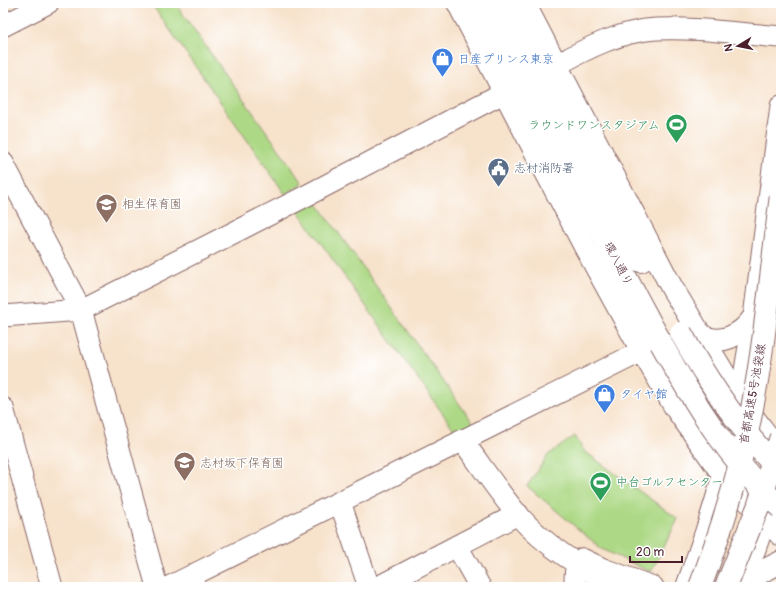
<svg xmlns="http://www.w3.org/2000/svg" width="784" height="590" font-family="Pangolin,'Klee One',sans-serif">
	<rect width="100%" height="100%" fill="#fff"/>
	<filter id="ink" filterUnits="userSpaceOnUse"><feTurbulence type="fractalNoise" baseFrequency=".025" numOctaves="2"/><feDisplacementMap in="SourceGraphic" scale="8" xChannelSelector="R" yChannelSelector="G"/><feConvolveMatrix kernelMatrix="1 2 1 2 8 2 1 2 1" color-interpolation-filters="sRGB"/></filter>
	<filter id="wash" filterUnits="userSpaceOnUse"><feTurbulence type="fractalNoise" baseFrequency=".012" numOctaves="4" result="noise"/><feDisplacementMap in="SourceGraphic" scale="16" xChannelSelector="R" yChannelSelector="G"/><feGaussianBlur stdDeviation="0.9" result="paint"/><feColorMatrix in="noise" values="0 0 0 0 0 0 0 0 0 0 0 0 0 0 0 0 0 1.4 0 .05"/><feComposite in="paint" operator="in"/></filter>
	<g filter="url(#wash)">
		<rect width="100%" height="100%" fill="#f7e2cb"/>
		<g fill="#add986" stroke="#7c7c58">
			<path d="M 151,3 L 175,3 L 303,183 L 285,194 Z"/>
			<path d="M 316,201 L 475,426 L 458,435 L 298,211 Z"/>
			<path d="M 575,436 L 584,451 L 678,519 L 651,572 L 602,549 L 527,486 L 548,455 Z"/>
		</g>
	</g>
	<g filter="url(#ink)">
		<g fill="none" stroke-linecap="round" stroke-linejoin="round">
			<defs>
				<g id="minor">
					<path d="M 3,26 L 48,3"/>
					<path d="M 557,65 C 587,48 621,31 656,29 C 697,27 740,34 781,37"/>
					<path d="M 3,163 L 81,310 L 157,587"/>
					<path d="M 3,316 L 81,310 L 300,199 L 505,92"/>
					<path d="M 740,400 L 754,317 L 781,106"/>
					<path d="M 3,408 L 52,587"/>
					<path d="M 462,440 C 480,464 497,490 517,514 C 544,545 584,571 622,587"/>
					<path d="M 340,502 L 369,587"/>
					<path d="M 457,546 L 480,587"/>
					<path d="M 169,587 L 642,351"/>
					<path d="M 378,587 L 518,514"/>
					<path d="M 575,587 C 575,577 574,567 582,559 L 603,569 L 653,587"/>
				</g>
				<g id="major">
					<path d="M 458,3 L 584,245 L 642,351 L 675,407 L 724,476 L 781,535"/>
					<path d="M 479,3 L 661,343"/>
					<path d="M 503,3 L 641,261"/>
					<path d="M 524,3 L 672,288 L 740,400 L 781,454"/>
					<path d="M 700,335 C 720,347 742,335 754,317"/>
					<path d="M 687,587 C 709,527 728,469 739,405"/>
					<path d="M 741,587 L 781,474"/>
					<path d="M 744,587 L 761,572 L 781,562"/>
				</g>
			</defs>
			<use href="#minor" stroke="#876363" stroke-width="23"/>
			<use href="#major" stroke="#876363" stroke-width="24"/>
			<use href="#minor" stroke="#fff" stroke-width="21"/>
			<use href="#major" stroke="#fff" stroke-width="22"/>
			<defs>
				<g id="major-bridge">
					<path d="M 681,333 C 709,384 741,430 781,473"/>
					<path d="M 661,343 C 693,402 731,462 781,508"/>
				</g>
				<g id="highway-bridge">
					<path d="M 700,587 C 717,542 732,497 743,451 C 763,367 770,280 781,195"/>
					<path d="M 726,587 L 758,507 L 781,437"/>
				</g>
			</defs>
			<use href="#major-bridge" stroke="#876363" stroke-width="24" stroke-linecap="butt"/>
			<use href="#highway-bridge" stroke="#876363" stroke-width="24" stroke-linecap="butt"/>
			<use href="#major-bridge" stroke="#fff" stroke-width="22"/>
			<use href="#highway-bridge" stroke="#fff" stroke-width="22"/>
		</g>
	</g>
	<defs>
		<symbol id="shop-pin" viewBox="-11 -11 22 30"><path d="M0 17L-7.5 6A9.5 9.5 0 1 1 7.5 6Z" fill="#3f7fe0" stroke="#fff"/><path d="M-5-2.5h2.3a2.7 3.5 0 0 1 5.4 0H5L5.5 6h-11ZM-1.5-2.5h3a1.5 2.3 0 0 0-3 0Z" fill="#fff"/></symbol>
		<symbol id="stadium-pin" viewBox="-11 -11 22 30"><path d="M0 17L-7.5 6A9.5 9.5 0 1 1 7.5 6Z" fill="#2e9e5b" stroke="#fff"/><path d="M0-5a6.5 5 0 1 0 0 10a6.5 5 0 1 0 0-10ZM-3.5-1.8h7v3.6h-7Z" fill="#fff"/></symbol>
		<symbol id="civic-pin" viewBox="-11 -11 22 30"><path d="M0 17L-7.5 6A9.5 9.5 0 1 1 7.5 6Z" fill="#5c6f8a" stroke="#fff"/><path d="M-.6-6.5H3V-4.5H.6V-3L4-1V1h2V6H-6V1h2V-1L-.6-3ZM-1.2 2.5V6h2.4V2.5Z" fill="#fff"/></symbol>
		<symbol id="school-pin" viewBox="-11 -11 22 30"><path d="M0 17L-7.5 6A9.5 9.5 0 1 1 7.5 6Z" fill="#8d6e63" stroke="#fff"/><path d="M0-5L7-2L0 1L-7-2ZM-4 1L0 2.5L4 1V4Q0 6-4 4Z" fill="#fff"/></symbol>
	</defs>
	<g fill-rule="evenodd">
		<use href="#shop-pin" x="430" y="46" width="25" height="34"/>
		<use href="#stadium-pin" x="664" y="112" width="25" height="34"/>
		<use href="#civic-pin" x="486" y="156" width="25" height="34"/>
		<use href="#school-pin" x="94" y="192" width="25" height="34"/>
		<use href="#shop-pin" x="592" y="382" width="25" height="34"/>
		<use href="#school-pin" x="172" y="450" width="25" height="34"/>
		<use href="#stadium-pin" x="588" y="470" width="25" height="34"/>
	</g>
	<g text-anchor="middle" dominant-baseline="central" stroke-width="3" stroke-linejoin="round" paint-order="stroke">
		<g font-size="12" fill="#366cbe" stroke="#fff" text-anchor="start">
			<text x="458" y="59">日産プリンス東京</text>
			<text x="620" y="394">タイヤ館</text>
		</g>
		<g font-size="12" fill="#27864d" stroke="#fff" text-anchor="end">
			<text x="660" y="125">ラウンドワンスタジアム</text>
			<text x="616" y="482" text-anchor="start">中台ゴルフセンター</text>
		</g>
		<g font-size="12" fill="#4e5e75" stroke="#fff" text-anchor="start">
			<text x="514" y="168">志村消防署</text>
		</g>
		<g font-size="12" fill="#785e54" stroke="#fff" text-anchor="start">
			<text x="122" y="204">相生保育園</text>
			<text x="200" y="463">志村坂下保育園</text>
		</g>
		<g font-size="12" fill="#4a1f2b" stroke="#fff">
			<text transform="translate(618 264) rotate(62)">環八通り</text>
			<text transform="translate(753 394) rotate(-80)">首都高速5号池袋線</text>
		</g>
	</g>
	<rect width="784" height="590" fill="none" stroke="#fff" stroke-width="16"/>
	<g transform="translate(738 46) rotate(260)" stroke="#ffffff" stroke-width="3" paint-order="stroke">
	<path d="M0-3L7 15L0 10L-7 15Z" fill="#4a1f2b"/>
	<text y="-6" font-size="11" font-weight="bold" text-anchor="middle" fill="#4a1f2b">N</text>
	</g>
	<path d="M630 556v6h52v-6" fill="none" stroke="#4a1f2b" stroke-width="2"/>
	<text x="636" y="556" font-size="12" fill="#4a1f2b" stroke="#ffffff" stroke-width="3" paint-order="stroke">20 m</text>
</svg>
